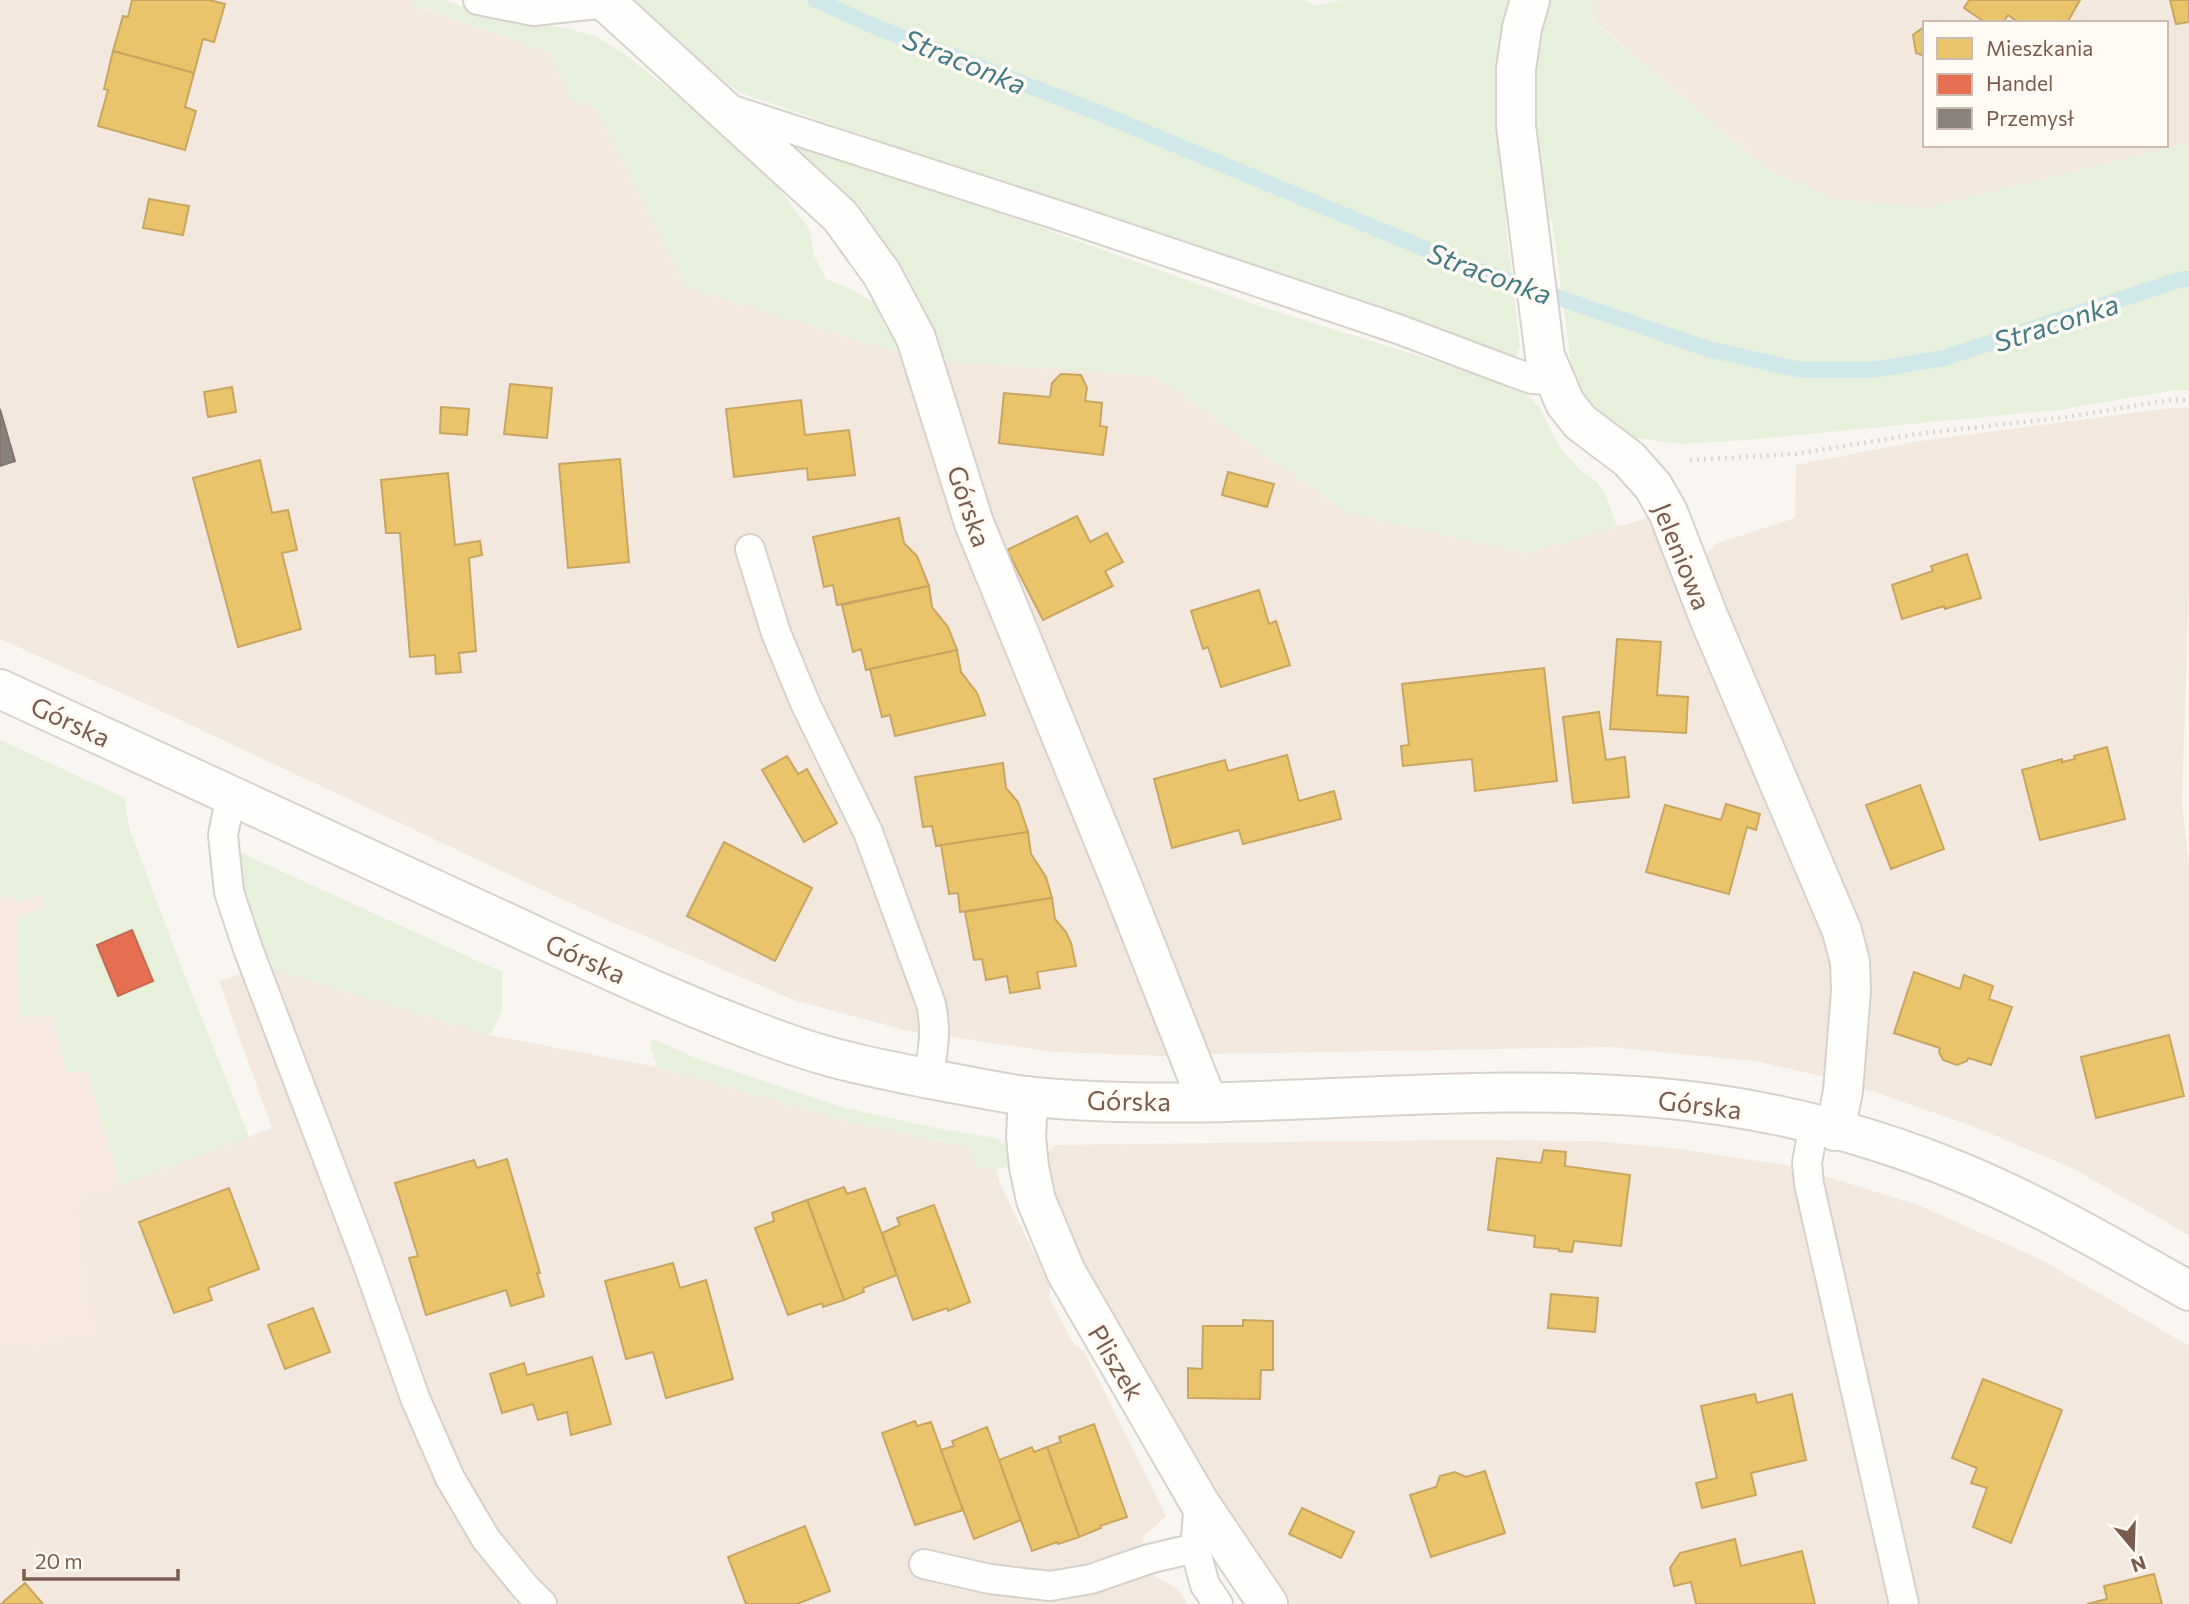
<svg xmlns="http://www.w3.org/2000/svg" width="2189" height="1604" font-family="Commissioner,sans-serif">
	<rect width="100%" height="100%" fill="#f9f5f0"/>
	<g fill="#f2e8de" fill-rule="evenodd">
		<path d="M 0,0 L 413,0 L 413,5 L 550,53 L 571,99 L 597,110 L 686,287 L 907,355 L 1166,1035 L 1167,1056 L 1054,1052 L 908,1031 L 794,1000 L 598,916 L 146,704 L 0,639 Z"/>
		<path d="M 1595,0 L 2189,0 L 2189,143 L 1926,208 L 1833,199 L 1765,168 L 1592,19 ZM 1925,23 L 2166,23 L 2166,145 L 1925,145 Z"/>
		<path d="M 940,361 L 1155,376 L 1348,513 L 1526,553 L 1655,516 L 1837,962 L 1831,1078 L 1755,1061 L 1609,1047 L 1211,1054 L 1198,1040 L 986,519 Z"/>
		<path d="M 2170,408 L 2189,408 L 2189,585 L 2182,803 L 2189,867 L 2189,1235 L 2072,1168 L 1975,1127 L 1857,1086 L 1860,994 L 1706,583 L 1706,556 L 1715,544 L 1795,518 L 1796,465 L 1920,441 Z"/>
		<path d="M 265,967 L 490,1035 L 657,1067 L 855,1123 L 1011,1157 L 1011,1166 L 996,1169 L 1000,1184 L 1051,1287 L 1049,1297 L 1073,1343 L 1084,1351 L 1166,1516 L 1142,1538 L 1155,1576 L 1178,1589 L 1188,1604 L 0,1604 L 0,1348 L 96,1337 L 75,1202 L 272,1128 L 219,981 Z"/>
		<path d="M 1464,1140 L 1592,1141 L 1672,1148 L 1785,1165 L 1825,1176 L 1918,1205 L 2042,1260 L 2189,1346 L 2189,1604 L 1282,1604 L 1066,1241 L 1050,1177 L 1047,1154 L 1055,1145 Z"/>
	</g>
	<path fill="#f6e8e1" d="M 0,740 L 124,798 L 129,828 L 182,969 L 249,1137 L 75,1202 L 96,1337 L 0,1348 Z"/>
	<g fill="#e7f0db" fill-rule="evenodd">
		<path d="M 413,0 L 444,0 L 488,16 L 570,29 L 597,37 L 623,53 L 722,131 L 762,166 L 810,230 L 814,256 L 826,279 L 849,288 L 883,308 L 907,355 L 686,287 L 597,110 L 571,99 L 550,53 L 412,4 Z"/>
		<path d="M 633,0 L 1304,0 L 1316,6 L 1343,0 L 1518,0 L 1507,153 L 1505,217 L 1520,346 L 1514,360 L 741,93 L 693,60 Z"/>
		<path d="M 1544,0 L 1595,0 L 1592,20 L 1765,168 L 1833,199 L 1926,208 L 2189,143 L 2189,390 L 2174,390 L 2065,409 L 1748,440 L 1681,444 L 1627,437 L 1586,407 L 1572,372 L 1552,220 L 1540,214 L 1527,133 Z"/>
		<path d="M 791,138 L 1262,307 L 1506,383 L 1527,395 L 1539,407 L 1560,448 L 1580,470 L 1597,482 L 1606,496 L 1617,527 L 1526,553 L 1348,513 L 1155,376 L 940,361 L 856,210 L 828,178 L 789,147 Z"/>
		<path d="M 0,740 L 124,798 L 129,828 L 182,969 L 249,1137 L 121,1185 L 87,1071 L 67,1073 L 53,1016 L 19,1017 L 17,916 L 45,908 L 41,894 L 16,902 L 15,897 L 0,897 ZM 132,931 L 153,981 L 118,996 L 97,946 Z"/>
		<path d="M 235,850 L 502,972 L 502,1011 L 490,1035 L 265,967 L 237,883 Z"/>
		<path d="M 653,1039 L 698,1059 L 845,1108 L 936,1128 L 996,1138 L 1007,1146 L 1011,1157 L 1011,1166 L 995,1169 L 974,1166 L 971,1148 L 855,1123 L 657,1067 L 650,1044 Z"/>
	</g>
	<g fill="#e9c46a" stroke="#c8a561" stroke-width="2">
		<path d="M 132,0 L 209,0 L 225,4 L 214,42 L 203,39 L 194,73 L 113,51 L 123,16 L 128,17 Z"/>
		<path d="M 1969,0 L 2080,0 L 2067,23 L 2019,23 L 2008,15 L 2003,23 L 1986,23 L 1964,8 Z"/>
		<path d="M 2170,0 L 2189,0 L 2189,22 L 2176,24 Z"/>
		<path d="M 1925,26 L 1925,56 L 1916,53 L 1913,35 Z"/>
		<path d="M 113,51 L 194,73 L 185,107 L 196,111 L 185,150 L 98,126 L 108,90 L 104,89 Z"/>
		<path d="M 149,199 L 189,206 L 183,235 L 143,228 Z"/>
		<path d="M 1061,374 L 1081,375 L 1087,388 L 1085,401 L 1102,403 L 1100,426 L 1107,427 L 1103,455 L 999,443 L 1004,393 L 1050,397 L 1052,383 Z"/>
		<path d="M 510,384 L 552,388 L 547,438 L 504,434 Z"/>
		<path d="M 232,387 L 236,412 L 208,417 L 204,392 Z"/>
		<path d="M 801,400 L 805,435 L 849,430 L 855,475 L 808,480 L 807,468 L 734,477 L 726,409 Z"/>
		<path d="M 441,407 L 469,409 L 467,435 L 440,433 Z"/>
		<path d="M 620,459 L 629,562 L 568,568 L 559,464 Z"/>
		<path d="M 260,460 L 272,513 L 288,510 L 297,550 L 282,553 L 301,629 L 238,647 L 193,478 Z"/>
		<path d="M 1228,472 L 1274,484 L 1267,507 L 1222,495 Z"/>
		<path d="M 448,473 L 455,545 L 480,541 L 482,555 L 469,558 L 476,651 L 459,653 L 461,672 L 436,674 L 435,655 L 410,657 L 400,533 L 386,533 L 381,480 Z"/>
		<path d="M 1077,516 L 1090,542 L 1107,533 L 1123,562 L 1105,571 L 1113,586 L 1043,620 L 1007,550 Z"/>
		<path d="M 899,518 L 904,543 L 917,556 L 929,586 L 837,605 L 833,585 L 824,587 L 813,537 Z"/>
		<path d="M 1967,554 L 1981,598 L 1945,609 L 1944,606 L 1902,619 L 1892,585 L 1933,571 L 1931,566 Z"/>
		<path d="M 929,586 L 932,607 L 948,627 L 957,650 L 866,670 L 861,649 L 853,652 L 842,605 Z"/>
		<path d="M 1259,590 L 1269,624 L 1276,621 L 1290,665 L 1221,687 L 1208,647 L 1203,649 L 1191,611 Z"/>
		<path d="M 1617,639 L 1661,642 L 1657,695 L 1688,697 L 1686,733 L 1610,729 Z"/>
		<path d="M 957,650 L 961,672 L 977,693 L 985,715 L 895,736 L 890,715 L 882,717 L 870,669 Z"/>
		<path d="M 1544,668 L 1557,781 L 1475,791 L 1472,759 L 1403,766 L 1401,746 L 1409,745 L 1402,684 Z"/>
		<path d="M 1599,712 L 1606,760 L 1625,757 L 1629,797 L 1573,803 L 1563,717 Z"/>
		<path d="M 2107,747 L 2125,819 L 2040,840 L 2022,770 L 2062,759 L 2062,762 L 2075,759 L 2074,756 Z"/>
		<path d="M 1287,755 L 1299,801 L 1334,791 L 1341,819 L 1243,844 L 1239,830 L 1172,848 L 1154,779 L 1225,760 L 1228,771 Z"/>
		<path d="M 787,756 L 798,774 L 807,769 L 837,823 L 804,842 L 762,770 Z"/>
		<path d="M 1003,763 L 1006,788 L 1018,802 L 1028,832 L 936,846 L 932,826 L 923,827 L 915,777 Z"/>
		<path d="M 1920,785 L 1944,849 L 1891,869 L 1866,805 Z"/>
		<path d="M 1726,804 L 1760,814 L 1756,830 L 1747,827 L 1729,894 L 1646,872 L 1665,805 L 1721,820 Z"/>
		<path d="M 1028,832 L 1031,854 L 1046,877 L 1052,898 L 960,912 L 958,893 L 949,894 L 941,845 Z"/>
		<path d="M 724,842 L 812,888 L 775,961 L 687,916 Z"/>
		<path d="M 1052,898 L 1055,919 L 1066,932 L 1071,943 L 1076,966 L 1037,972 L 1040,988 L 1010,993 L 1007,976 L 986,980 L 982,959 L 974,960 L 965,912 Z"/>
		<path d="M 1914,972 L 1960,989 L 1964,975 L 1993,986 L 1989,999 L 2012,1007 L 1991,1065 L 1968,1058 L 1967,1061 L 1957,1065 L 1943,1060 L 1939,1052 L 1940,1048 L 1894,1033 Z"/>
		<path d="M 2169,1035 L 2184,1096 L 2096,1118 L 2081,1057 Z"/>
		<path d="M 1544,1150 L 1566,1152 L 1565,1166 L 1630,1175 L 1621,1246 L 1574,1241 L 1572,1252 L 1559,1251 L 1559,1249 L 1534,1247 L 1535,1236 L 1488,1230 L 1497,1158 L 1541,1163 Z"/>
		<path d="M 507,1159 L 540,1273 L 537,1273 L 544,1296 L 511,1306 L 506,1290 L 426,1315 L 409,1258 L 418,1256 L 395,1183 L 474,1160 L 477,1168 Z"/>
		<path d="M 844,1187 L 847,1194 L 865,1188 L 897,1275 L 863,1288 L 864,1292 L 844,1300 L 807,1200 Z"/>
		<path d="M 229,1188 L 259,1269 L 208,1288 L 212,1300 L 174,1313 L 139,1222 Z"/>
		<path d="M 807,1200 L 844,1300 L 823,1307 L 822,1303 L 788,1315 L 755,1228 L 774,1221 L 772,1213 Z"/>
		<path d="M 934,1205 L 970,1302 L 948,1311 L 947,1308 L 913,1320 L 882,1233 L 900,1225 L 897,1218 Z"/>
		<path d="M 673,1263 L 680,1288 L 706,1280 L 733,1379 L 666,1398 L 653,1352 L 626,1359 L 605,1281 Z"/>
		<path d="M 1551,1294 L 1598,1298 L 1595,1332 L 1548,1328 Z"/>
		<path d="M 313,1308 L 330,1352 L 285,1369 L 268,1325 Z"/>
		<path d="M 1243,1320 L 1273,1321 L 1273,1370 L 1261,1370 L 1260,1399 L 1188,1398 L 1188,1368 L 1202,1369 L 1203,1326 L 1243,1326 Z"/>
		<path d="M 592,1357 L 611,1424 L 571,1435 L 567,1412 L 538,1420 L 533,1404 L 502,1413 L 490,1374 L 524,1363 L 527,1375 Z"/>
		<path d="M 1983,1379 L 2062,1410 L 2011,1543 L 1973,1527 L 1987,1488 L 1971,1483 L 1977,1468 L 1952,1458 Z"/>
		<path d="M 1755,1394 L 1757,1403 L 1792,1394 L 1806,1460 L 1751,1473 L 1756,1495 L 1702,1508 L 1696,1483 L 1717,1478 L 1701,1406 Z"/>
		<path d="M 915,1421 L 917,1426 L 931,1422 L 963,1510 L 915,1525 L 882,1433 Z"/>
		<path d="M 1094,1424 L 1127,1517 L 1100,1526 L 1101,1528 L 1079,1537 L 1047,1447 L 1061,1442 L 1059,1437 Z"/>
		<path d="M 987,1427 L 1021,1520 L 974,1539 L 941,1450 L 954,1446 L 952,1441 Z"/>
		<path d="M 1032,1447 L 1034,1452 L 1047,1447 L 1079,1537 L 1058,1544 L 1057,1542 L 1032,1551 L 999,1460 Z"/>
		<path d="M 1485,1471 L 1505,1533 L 1431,1557 L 1410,1495 L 1436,1487 L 1440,1476 L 1455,1472 L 1466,1477 Z"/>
		<path d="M 1302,1508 L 1354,1532 L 1341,1558 L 1289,1534 Z"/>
		<path d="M 805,1526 L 830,1591 L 797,1604 L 746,1604 L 728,1557 Z"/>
		<path d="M 1735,1539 L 1741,1566 L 1802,1551 L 1815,1604 L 1696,1604 L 1691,1582 L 1674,1586 L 1670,1568 L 1680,1553 Z"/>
		<path d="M 2154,1574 L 2162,1604 L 2087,1604 L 2107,1599 L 2104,1586 Z"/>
		<path d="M 25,1583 L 43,1604 L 1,1604 Z"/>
	</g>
	<path fill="#e76f51" stroke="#c66950" stroke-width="2" d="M 132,930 L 153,981 L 118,996 L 97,945 Z"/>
	<path fill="#8a817c" stroke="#85766e" stroke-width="2" d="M 0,409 L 15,461 L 0,466 Z"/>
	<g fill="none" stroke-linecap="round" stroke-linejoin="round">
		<path stroke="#d0e8ea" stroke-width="16" d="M 816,0 L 876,27 L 1097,112 L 1466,266 L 1708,349 L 1801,370 L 1871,370 L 1944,358 L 2179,280 L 2189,279"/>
		<defs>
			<g id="lane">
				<path d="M 478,0 L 533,11 L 607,3"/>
				<path d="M 729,109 L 1073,220 L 1398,329 L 1512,372 L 1532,379 L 1553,380"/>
				<path d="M 750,549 L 776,633 L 806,705 L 868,832 L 931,1004 C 937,1031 933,1052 928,1078"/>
				<path d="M 231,795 L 223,835 L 229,892 L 248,949 L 367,1262 L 415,1398 L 450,1478 L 486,1539 L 526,1588 L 542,1604"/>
				<path d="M 1814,1124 L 1807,1163 L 1809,1184 L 1904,1604"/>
				<path d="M 1195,1548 L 1205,1585 L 1218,1604"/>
				<path d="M 924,1564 L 990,1579 L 1050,1586 L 1091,1579 L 1149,1559 L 1195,1548 L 1199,1502"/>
			</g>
			<g id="street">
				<path d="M 607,0 L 607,3 L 840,216 L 882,274 L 916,338 L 974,523 L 1120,880 L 1207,1101"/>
				<path d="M 1530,0 L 1522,28 L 1516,69 L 1516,126 L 1545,356 L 1565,403 L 1580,422 L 1629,459 L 1653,486 L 1668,512 L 1709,618 L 1842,931 L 1850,962 L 1851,991 L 1843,1091 L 1835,1131"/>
				<path d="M 1028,1096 L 1026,1137 L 1029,1167 L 1036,1200 L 1066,1272 L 1199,1502 L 1268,1604"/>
			</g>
			<path id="secondary" d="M 0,689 C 159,761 317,835 475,908 C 580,956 685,1008 795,1046 C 838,1061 885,1070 930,1079 C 964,1085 999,1093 1033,1097 C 1241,1116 1451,1079 1660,1098 C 1763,1107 1867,1133 1963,1173 C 2042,1206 2115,1249 2189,1291"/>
		</defs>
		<use href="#lane" stroke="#d7d1cb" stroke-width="32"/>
		<use href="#street" stroke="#d7d1cb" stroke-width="42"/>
		<use href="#secondary" stroke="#d9d2cb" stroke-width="42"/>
		<path stroke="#dcd5d0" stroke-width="4.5" stroke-dasharray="2 5" stroke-linecap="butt" d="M 1690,460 L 1796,454 L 1917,434 L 2067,417 L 2170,400 L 2189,400"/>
		<use href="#lane" stroke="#fefefd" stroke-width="28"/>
		<use href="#street" stroke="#fefefd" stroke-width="38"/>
		<use href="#secondary" stroke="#fefefd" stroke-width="38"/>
	</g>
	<g text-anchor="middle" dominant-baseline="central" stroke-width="7" stroke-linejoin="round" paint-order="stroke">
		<g font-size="26" fill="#7a5c4d" stroke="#fffaf3">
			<text transform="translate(970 506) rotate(71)">Górska</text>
			<text transform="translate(1683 556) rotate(68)">Jeleniowa</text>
			<text transform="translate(71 721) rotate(25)">Górska</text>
			<text transform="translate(586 958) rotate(24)">Górska</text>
			<text transform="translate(1129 1100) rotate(1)">Górska</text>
			<text transform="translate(1700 1104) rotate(7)">Górska</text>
			<text transform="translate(1117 1362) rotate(59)">Pliszek</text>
		</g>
		<g font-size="28" font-style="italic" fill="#437c86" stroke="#fffaf3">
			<text transform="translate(965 61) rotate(22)">Straconka</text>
			<text transform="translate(1490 273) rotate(20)">Straconka</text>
			<text transform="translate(2056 322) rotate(-18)">Straconka</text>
		</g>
	</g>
	<rect x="1923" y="21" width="245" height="126" fill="#fffaf3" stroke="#cabbb1" stroke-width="2"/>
	<rect x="1937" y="38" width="35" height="21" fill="#e9c46a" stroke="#cabbb1" stroke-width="2"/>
	<text x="1986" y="56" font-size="21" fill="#7a5c4d">Mieszkania</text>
	<rect x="1937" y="74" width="35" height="21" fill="#e76f51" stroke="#cabbb1" stroke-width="2"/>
	<text x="1986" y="91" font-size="21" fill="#7a5c4d">Handel</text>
	<rect x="1937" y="108" width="35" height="21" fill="#8a817c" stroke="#cabbb1" stroke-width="2"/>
	<text x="1986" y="126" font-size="21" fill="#7a5c4d">Przemysł</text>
	<g transform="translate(2133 1548) rotate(161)" stroke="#fffaf3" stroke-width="5" paint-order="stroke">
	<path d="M0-5L12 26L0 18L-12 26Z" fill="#7a5c4d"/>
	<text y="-10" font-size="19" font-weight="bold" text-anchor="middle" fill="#7a5c4d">N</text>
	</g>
	<path d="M24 1569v10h154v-10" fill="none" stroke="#7a5c4d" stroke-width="3.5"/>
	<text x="35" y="1569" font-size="21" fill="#7a5c4d" stroke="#fffaf3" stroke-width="5" paint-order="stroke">20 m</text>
</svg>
